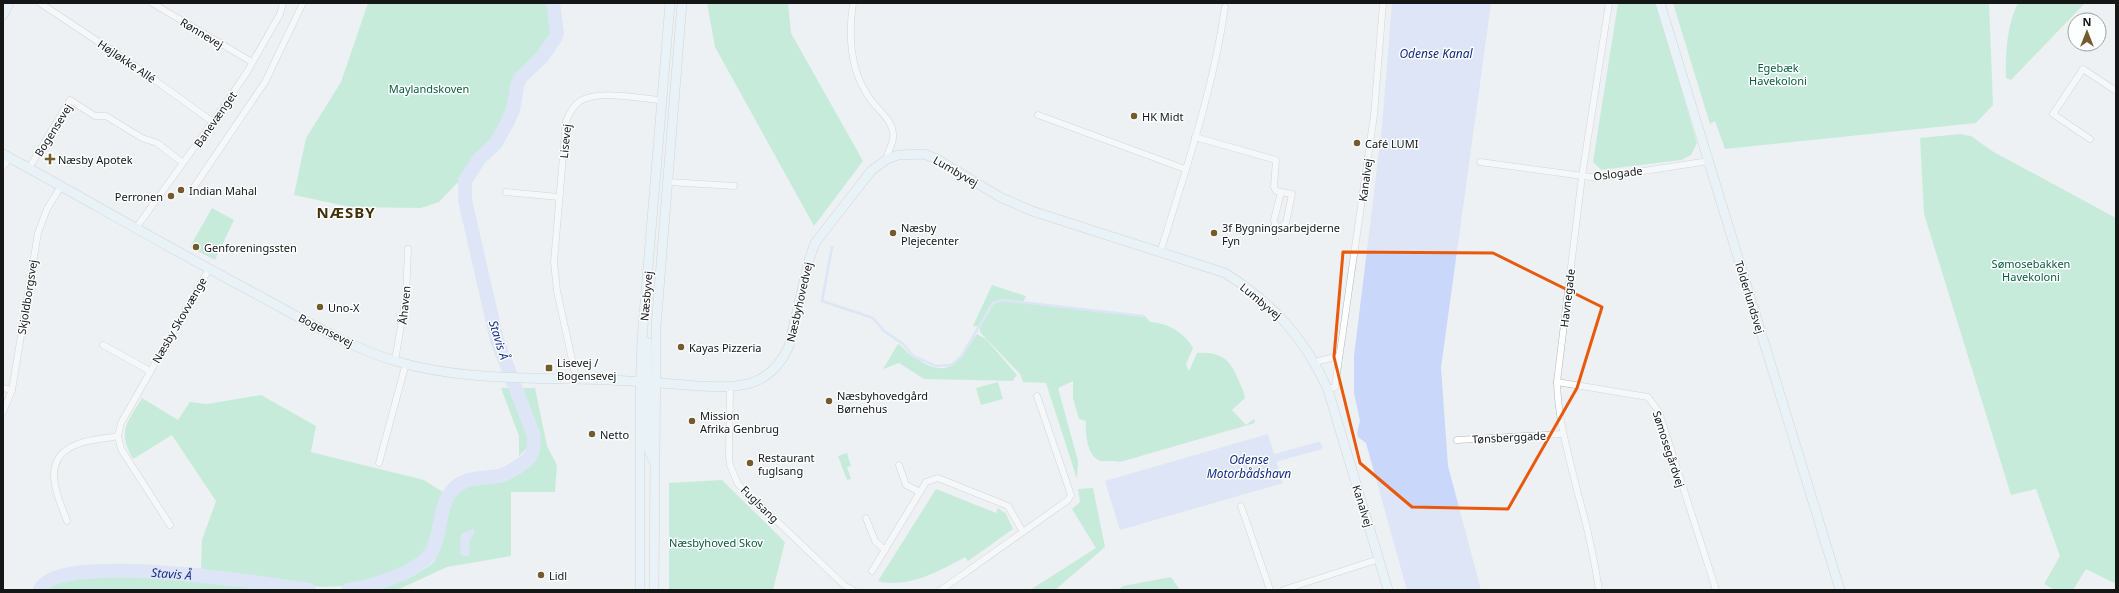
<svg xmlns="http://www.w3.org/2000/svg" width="2119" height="593" font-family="'Noto Sans',sans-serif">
	<rect width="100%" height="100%" fill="#edf1f3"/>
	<g fill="#9ae5bd">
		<path d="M 368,3 L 553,3 L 557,33 L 555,38 L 542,57 L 520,78 L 517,86 L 513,110 L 507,123 L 496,143 L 479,159 L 465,181 L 457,183 L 439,202 L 421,208 L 350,207 L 294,195 L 306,138 L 341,82 Z"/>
		<path d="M 707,3 L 788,3 L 791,33 L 863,161 L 814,226 L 715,47 Z"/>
		<path d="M 1618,3 L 1656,3 L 1697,143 L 1691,155 L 1681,160 L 1601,170 L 1593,162 Z"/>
		<path d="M 1673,3 L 1989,3 L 1993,105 L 1976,123 L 1725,149 L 1715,121 L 1710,124 Z"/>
		<path d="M 2018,3 L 2085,3 L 2011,80 L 2006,78 C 2005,55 2007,24 2018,3 Z"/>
		<path d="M 1960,134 L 1971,136 L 1992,151 L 2116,218 L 2116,584 L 2086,569 L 2073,590 L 2055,590 L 2044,584 L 2060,556 L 2036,489 L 2011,495 L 1924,214 L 1920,138 Z"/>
		<path d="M 212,208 L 234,220 L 215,260 L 190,247 Z"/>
		<path d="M 992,285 L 1026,296 L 1023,303 L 1145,316 L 1150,322 C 1168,323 1184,332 1193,348 L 1186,364 L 1189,371 L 1197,353 C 1225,351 1232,363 1241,386 C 1243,390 1244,393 1245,398 L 1232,410 L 1246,425 L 1254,419 L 1255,423 L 1120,462 C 1113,460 1108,462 1101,461 C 1087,458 1085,432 1086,421 L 1079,419 L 1073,398 L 1073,381 L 1058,388 L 1078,461 L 1077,479 L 1046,383 L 1023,382 L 1020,374 L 980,332 L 980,327 L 973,326 Z"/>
		<path d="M 977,334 L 986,339 L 1017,375 L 1013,380 L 1015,381 L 924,379 L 899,363 L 883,369 L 898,344 C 904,347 906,353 912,356 C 951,382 956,363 977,334 Z"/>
		<path d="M 998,382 L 1003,399 L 981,405 L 976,388 Z"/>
		<path d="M 501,388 L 510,388 L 529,434 L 529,446 L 519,456 L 519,436 Z"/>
		<path d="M 518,388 L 535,388 L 547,446 L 557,465 L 555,492 L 511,492 L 511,556 L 447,567 L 397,590 L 363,590 C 386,584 417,578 434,562 C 444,545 444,495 463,485 C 472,480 486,483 496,482 C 516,481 540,463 538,442 Z"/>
		<path d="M 261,395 L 316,426 L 311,452 L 424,480 L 446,494 L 434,524 L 429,547 L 424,555 L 405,566 L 377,577 L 346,586 L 321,587 L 201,569 L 202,540 L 216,501 L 172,435 L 133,459 C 117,431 127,423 142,398 L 178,420 L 190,402 L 207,404 Z"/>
		<path d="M 847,453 L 851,466 L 847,467 L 851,479 L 847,480 L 838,456 Z"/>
		<path d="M 722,480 L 785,542 L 773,590 L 669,590 L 669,483 Z"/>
		<path d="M 1093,488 L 1105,547 L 1055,590 L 1030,590 L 1096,548 L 1072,509 L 1080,502 L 1078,489 Z"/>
		<path d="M 936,489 L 996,513 L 998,508 L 1006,514 L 1013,529 L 968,561 L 965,557 C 939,571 909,589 878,581 Z"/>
		<path d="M 84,576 C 147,576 213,578 275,590 L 45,590 C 51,578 72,577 84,576 Z"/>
		<path d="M 1171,577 L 1180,590 L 1118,590 L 1123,586 Z"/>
	</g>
	<g fill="#c9d8fa">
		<path d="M 1392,3 L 1491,3 L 1441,368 L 1448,466 L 1481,590 L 1407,590 L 1366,443 L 1358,437 L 1357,433 L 1360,421 L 1354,393 L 1354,356 L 1382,127 Z"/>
		<path d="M 1268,434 L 1283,483 L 1120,530 L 1105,481 Z"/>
		<path d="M 473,529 L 475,532 L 469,542 L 470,553 L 468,556 L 463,556 L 460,553 L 461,534 Z"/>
	</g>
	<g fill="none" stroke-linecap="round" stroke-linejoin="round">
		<path stroke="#c9d8fa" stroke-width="2.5" d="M 832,247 L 822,301 L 873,318 L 884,331 L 903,344 L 913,356 L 936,366 L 951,365 L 961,357 L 993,303 L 1002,300 L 1143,316"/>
		<path stroke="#c9d8fa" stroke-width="8" d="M 1275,458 L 1318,446"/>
		<g stroke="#c9d8fa" stroke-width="14">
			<path id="s1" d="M 40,590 C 56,550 269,584 309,590"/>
			<path d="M 348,590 C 370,587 421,572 432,551 C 443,531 437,500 458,485 C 471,476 488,479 503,475 C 508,473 514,469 519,466 C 533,457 534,453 534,436 L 497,340 L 465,200 L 465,181 L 479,159 L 496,143 L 507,123 L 513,110 L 517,86 L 520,78 L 542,57 L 555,38 L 557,33 L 553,3"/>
		</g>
		<defs>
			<g id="street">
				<path d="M 40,3 L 135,66 L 213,122"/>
				<path d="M 152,3 L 252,62"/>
				<path d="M 853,3 C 848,37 850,72 871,100 C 878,110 892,120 893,133 C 895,143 887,150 887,159"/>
				<path d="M 1038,115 L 1185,169"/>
				<path d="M 1195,137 L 1276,160 L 1274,187 L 1276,191 L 1292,194 L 1286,223 L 1281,227 L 1275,225 L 1274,220 L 1281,192"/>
				<path d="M 2090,139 L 2053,114 L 2083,69 L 2116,91"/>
				<path d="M 1480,162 L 1598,178 L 1709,161"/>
				<path d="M 3,166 L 10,158"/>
				<path d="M 29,168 L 70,100 L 95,116 L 106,116 L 142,138 L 157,143 L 183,163"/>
				<path d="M 668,182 L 734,186"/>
				<path d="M 194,187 L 265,82 L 303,3"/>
				<path d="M 506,192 L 559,197"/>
				<path d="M 136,228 L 222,109 L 247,72 L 280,14 L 283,3"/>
				<path d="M 1160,253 C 1185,172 1213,91 1225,7"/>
				<path d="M 103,345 L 150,371"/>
				<path d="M 395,361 L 406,296 L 408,249"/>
				<path d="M 1315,362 L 1339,356"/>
				<path d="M 576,378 L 557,291 L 554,262 L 566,121 C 569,114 573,106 580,101 C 600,89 640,99 662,100"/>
				<path d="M 1557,382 L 1648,397 L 1659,412 L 1716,590"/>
				<path d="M 3,388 L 12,390"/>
				<path d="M 730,388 L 729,456 L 730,465 L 738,484 L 844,585 L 853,590"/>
				<path d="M 1328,390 L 1335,387 L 1374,115 L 1383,3"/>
				<path d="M 3,412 L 12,390 L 38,233 L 47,209 L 61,186"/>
				<path d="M 1457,440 L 1562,434"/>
				<path d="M 379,463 L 406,363"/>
				<path d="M 899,465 L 906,485 L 920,492"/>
				<path d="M 1241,506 L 1270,590"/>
				<path d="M 866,518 L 875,541 L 885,550"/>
				<path d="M 67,521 C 57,494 39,458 78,444 C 90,439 105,439 118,436"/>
				<path d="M 170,525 L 121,449 L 118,436 L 121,423 L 209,269"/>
				<path d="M 872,571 L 926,482 L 938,478 L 1008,506 L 1023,532"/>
				<path d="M 941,590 L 1068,500 L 1071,495 L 1037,396"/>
				<path d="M 1283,590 L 1379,559"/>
				<path d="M 1599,590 C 1594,558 1587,525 1578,494 C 1569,456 1558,421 1557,382 L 1582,176 L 1609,3"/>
			</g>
			<g id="secondary">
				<path d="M 1660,3 L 1840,590"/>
				<path d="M 3,15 L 9,3"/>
				<path d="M 3,154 C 87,200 171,249 256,294 C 301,318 346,346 395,361 C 475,385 562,375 644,382 C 662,383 681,384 699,386 C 740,388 770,388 789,346 L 809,260 L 815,243 L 871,171 L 887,159 L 898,155 L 924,154 L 937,159 L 1000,197 L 1032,211 L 1225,273 C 1274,304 1304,337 1328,390 L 1388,590"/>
				<path d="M 647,342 L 647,376 L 656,383"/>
				<path d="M 640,381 L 647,388 L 647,445 L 653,460"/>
				<path d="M 640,590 L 640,398 L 642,339 L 670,3"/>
				<path d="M 654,590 L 656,327 L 682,3"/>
			</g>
		</defs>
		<use href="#street" stroke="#b3b7b8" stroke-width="7"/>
		<use href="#secondary" stroke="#b3b7b8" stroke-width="10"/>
		<use href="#street" stroke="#fff" stroke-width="6"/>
		<use href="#secondary" stroke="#e4f3fd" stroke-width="9"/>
	</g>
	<path d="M0 0H2119V593H0ZM 1343,252 L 1493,253 L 1602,307 L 1577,388 L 1508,509 L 1412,507 L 1360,463 L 1334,357 Z" fill="#edf1f3" fill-opacity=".55" fill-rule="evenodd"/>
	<path fill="none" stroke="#e8590c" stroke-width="3" stroke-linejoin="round" d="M 1343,252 L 1493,253 L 1602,307 L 1577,388 L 1508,509 L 1412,507 L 1360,463 L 1334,357 Z"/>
	<g fill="#745b2c" stroke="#fcfeff" stroke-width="1.5">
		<circle cx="1134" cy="116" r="4"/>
		<circle cx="1357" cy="143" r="4"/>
		<path d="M48 153h4v4h4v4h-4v4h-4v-4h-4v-4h4z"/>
		<circle cx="181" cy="190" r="4"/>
		<circle cx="171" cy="196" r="4"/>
		<circle cx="893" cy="233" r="4"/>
		<circle cx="1214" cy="233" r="4"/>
		<circle cx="196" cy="247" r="4"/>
		<circle cx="320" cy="307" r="4"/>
		<circle cx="681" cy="347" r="4"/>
		<rect x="545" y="364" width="8" height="8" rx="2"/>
		<circle cx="829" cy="401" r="4"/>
		<circle cx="692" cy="421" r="4"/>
		<circle cx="592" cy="434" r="4"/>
		<circle cx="750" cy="463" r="4"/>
		<circle cx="541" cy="575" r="4"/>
	</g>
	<g text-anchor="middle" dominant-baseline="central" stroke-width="3" stroke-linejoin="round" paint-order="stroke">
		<g font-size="11" fill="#151717" stroke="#fcfeff">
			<text transform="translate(202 33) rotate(31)">Rønnevej</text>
			<text transform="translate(127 61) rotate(34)">Højløkke Allé</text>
			<text transform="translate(215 119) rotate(-55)">Banevænget</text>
			<text transform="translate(53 130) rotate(-58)">Bogensevej</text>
			<text transform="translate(565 141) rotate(-84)">Lisevej</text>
			<text transform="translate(956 171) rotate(30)">Lumbyvej</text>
			<text transform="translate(1618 173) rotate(-7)">Oslogade</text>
			<text transform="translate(1365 180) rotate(-82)">Kanalvej</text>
			<text transform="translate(646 296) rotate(-85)">Næsbyvej</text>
			<text transform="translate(27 297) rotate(-81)">Skjoldborgsvej</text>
			<text transform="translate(1750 297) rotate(73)">Tolderlundsvej</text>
			<text transform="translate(1567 298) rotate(-83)">Havnegade</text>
			<text transform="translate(1261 301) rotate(40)">Lumbyvej</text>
			<text transform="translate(799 302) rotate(-77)">Næsbyhovedvej</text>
			<text transform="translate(404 305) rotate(-84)">Åhaven</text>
			<text transform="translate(179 320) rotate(-60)">Næsby Skovvænge</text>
			<text transform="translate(326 330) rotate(27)">Bogensevej</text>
			<text transform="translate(1509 437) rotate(-3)">Tønsberggade</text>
			<text transform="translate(1669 449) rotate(72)">Sømosegårdvej</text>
			<text transform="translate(760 504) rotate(44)">Fuglsang</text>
			<text transform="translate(1363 506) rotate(73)">Kanalvej</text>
		</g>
		<g font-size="11" fill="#0a5d3d" stroke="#fcfeff">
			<text x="1778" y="67">Egebæk<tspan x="1778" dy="13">Havekoloni</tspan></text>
			<text x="429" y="88">Maylandskoven</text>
			<text x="2031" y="263">Sømosebakken<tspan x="2031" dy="13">Havekoloni</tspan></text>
			<text x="716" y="542">Næsbyhoved Skov</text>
		</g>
		<g font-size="11" fill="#151717" stroke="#fcfeff" text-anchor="start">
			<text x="1142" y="116">HK Midt</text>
			<text x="1365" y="143">Café LUMI</text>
			<text x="58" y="159">Næsby Apotek</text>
			<text x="189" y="190">Indian Mahal</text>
			<text x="163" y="196" text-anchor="end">Perronen</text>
			<text x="901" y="227">Næsby<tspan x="901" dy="13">Plejecenter</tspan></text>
			<text x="1222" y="227">3f Bygningsarbejderne<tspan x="1222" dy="13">Fyn</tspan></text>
			<text x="204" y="247">Genforeningssten</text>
			<text x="328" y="307">Uno-X</text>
			<text x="689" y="347">Kayas Pizzeria</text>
			<text x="557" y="362">Lisevej /<tspan x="557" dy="13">Bogensevej</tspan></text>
			<text x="837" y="395">Næsbyhovedgård<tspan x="837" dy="13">Børnehus</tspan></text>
			<text x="700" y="415">Mission<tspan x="700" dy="13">Afrika Genbrug</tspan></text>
			<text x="600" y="434">Netto</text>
			<text x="758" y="457">Restaurant<tspan x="758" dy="13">fuglsang</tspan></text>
			<text x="549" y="575">Lidl</text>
		</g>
		<g font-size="12" font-style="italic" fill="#122c85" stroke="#fcfeff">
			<text x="1436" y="53">Odense Kanal</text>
			<text transform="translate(499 340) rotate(73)">Stavis Å</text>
			<text x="1249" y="459">Odense<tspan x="1249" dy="14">Motorbådshavn</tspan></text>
			<text stroke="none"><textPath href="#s1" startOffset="137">Stavis Å</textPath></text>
		</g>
		<g font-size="15" font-weight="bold" letter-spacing="1" fill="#433009" stroke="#fcfeff">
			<text x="346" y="212">NÆSBY</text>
		</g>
	</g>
	<rect width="2119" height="593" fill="none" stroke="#151717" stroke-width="8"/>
	<g transform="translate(2087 32)"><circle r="19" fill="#fcfeff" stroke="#a0a2a2"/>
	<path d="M0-3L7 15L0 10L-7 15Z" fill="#745b2c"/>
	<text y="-6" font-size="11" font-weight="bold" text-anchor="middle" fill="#151717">N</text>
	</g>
</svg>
